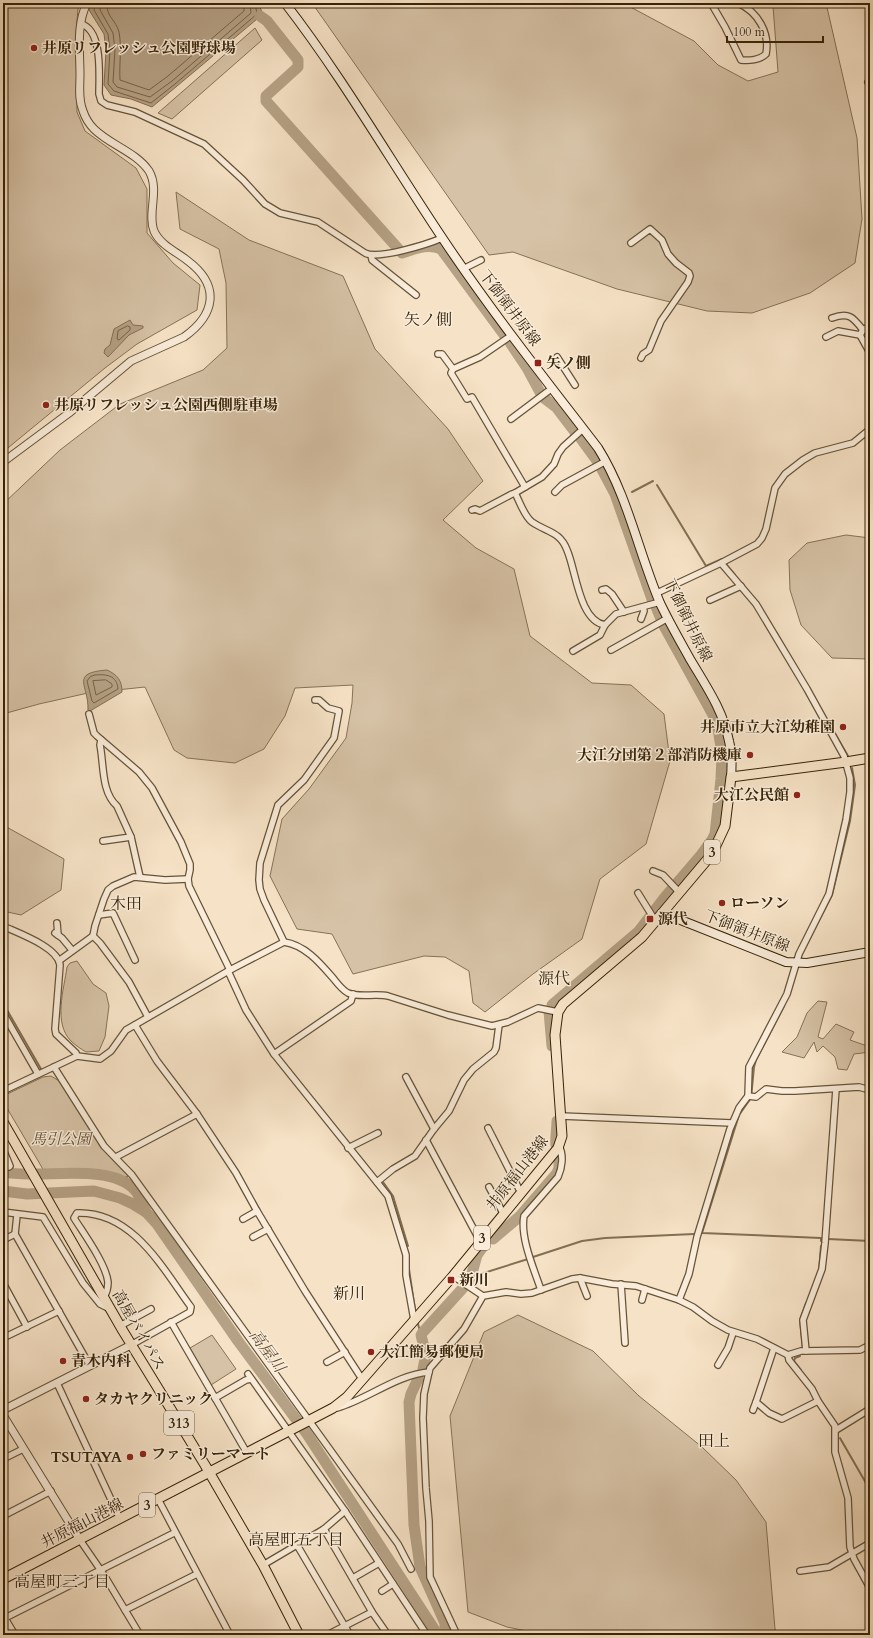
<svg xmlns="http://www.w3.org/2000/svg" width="873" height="1638" font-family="Cardo,'Noto Serif JP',serif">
	<rect width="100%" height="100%" fill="#f6e2c6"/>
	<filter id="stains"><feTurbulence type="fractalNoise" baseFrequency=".005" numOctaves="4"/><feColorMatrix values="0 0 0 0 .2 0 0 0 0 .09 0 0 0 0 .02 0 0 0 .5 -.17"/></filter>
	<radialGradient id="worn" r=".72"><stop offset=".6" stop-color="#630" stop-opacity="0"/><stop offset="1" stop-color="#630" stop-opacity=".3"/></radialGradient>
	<g fill="#d6c2a6" stroke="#867256">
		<path d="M 3,3 L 80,3 L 78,9 L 76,33 L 77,112 L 85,131 L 136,168 L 147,189 L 147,233 L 173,263 L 200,285 L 197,310 L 137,344 L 105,368 L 3,452 Z"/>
		<path d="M 312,3 L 623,3 L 694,41 L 718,65 L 748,81 L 778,72 L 773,6 L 775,3 L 826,3 L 857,138 L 862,219 L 855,263 L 810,293 L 752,313 L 707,311 L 617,289 L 513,252 L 489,255 Z"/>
		<path d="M 255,28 L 262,40 L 172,119 L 158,113 Z"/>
		<path d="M 176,192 L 249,240 L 343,276 L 375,349 L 448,429 L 483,481 L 443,520 L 476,548 L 514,569 L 530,636 L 592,683 L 631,685 L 664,714 L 670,761 L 646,844 L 600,879 L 582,939 L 533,974 L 485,1012 L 473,1003 L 469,971 L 445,957 L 424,956 L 353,974 L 332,934 L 297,929 L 270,876 L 282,819 L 309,789 L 346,738 L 352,703 L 353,685 L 295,688 L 285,716 L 264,749 L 235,763 L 187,758 L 174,750 L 145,687 L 88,693 L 39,704 L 3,714 L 3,504 L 60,450 L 120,404 L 203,370 L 227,348 L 226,283 L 219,249 L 180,229 Z"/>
		<path d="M 846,535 L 870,538 L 870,659 L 832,658 L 801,625 L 790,590 L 789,560 L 807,543 Z"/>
		<path d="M 3,825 L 64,859 L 61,890 L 21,915 L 3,911 Z"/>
		<path d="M 77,961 L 93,984 L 106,993 L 109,1006 L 105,1037 L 99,1051 L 86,1052 C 81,1049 75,1045 71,1041 C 53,1023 64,989 67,967 L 70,963 Z"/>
		<path d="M 818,1001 L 827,1002 L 818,1037 L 823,1039 L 836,1024 L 854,1032 L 850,1040 L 870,1047 L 870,1052 L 854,1054 L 847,1070 L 838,1069 L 835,1057 L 823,1046 L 817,1052 L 814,1042 L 804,1058 L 782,1052 L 797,1037 L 807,1013 Z"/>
		<path d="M 51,1076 L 61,1082 L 101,1146 L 128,1176 L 125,1181 C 99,1166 73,1170 44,1171 L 4,1103 L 3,1096 L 43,1077 Z"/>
		<path d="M 518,1315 L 593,1351 L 639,1396 L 702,1447 L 736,1480 L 766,1522 L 775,1629 L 780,1635 L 547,1635 L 507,1627 L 468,1612 L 450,1416 L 484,1332 Z"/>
		<path d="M 212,1335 L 236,1369 L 211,1385 L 190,1348 Z"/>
	</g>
	<g fill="#b5a185" stroke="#836f53">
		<path d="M 93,3 L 258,3 L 263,14 L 152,107 L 131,99 L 111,95 L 104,85 L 106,50 L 104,34 L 89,10 Z"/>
		<path d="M 130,320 L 133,325 L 143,326 L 143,328 L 129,335 L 108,357 L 104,353 L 105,349 L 110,345 L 114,329 Z"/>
		<path d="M 107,670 C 118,675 122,681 122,692 L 90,711 L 88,710 C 89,685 69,673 107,670 Z"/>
	</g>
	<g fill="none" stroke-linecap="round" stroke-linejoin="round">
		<g stroke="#766246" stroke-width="1">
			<path d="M 96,3 L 94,10 L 108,34 L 110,50 L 108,84 L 114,91 L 151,103 L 175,84 L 257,14 L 255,3"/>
			<path d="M 101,3 L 100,10 L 113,33 L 115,50 L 113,82 L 117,87 L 150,97 L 172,81 L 251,13 L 250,3"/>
			<path d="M 107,3 C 106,17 116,20 119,32 C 122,48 119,64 120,80 L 149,90 L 168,76 L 244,11 L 244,3"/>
			<path d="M 128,326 L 130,327 L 130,330 L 119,340 L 117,339 L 118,331 Z"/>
			<path d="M 95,675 C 106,674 117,675 118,689 L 94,703 L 92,701 L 87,681 L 90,677 Z"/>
			<path d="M 106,680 L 112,684 L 112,687 L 96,695 L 93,681 Z"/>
		</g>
		<g stroke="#836f53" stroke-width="2">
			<path d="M 657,485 L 706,566 L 722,559"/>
			<path d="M 632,492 L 653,481"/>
			<path d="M 725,563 L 735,575"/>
			<path d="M 776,632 L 848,756"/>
			<path d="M 801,956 L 832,895 L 850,821 L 855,785 L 852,768"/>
			<path d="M 3,1003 L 41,1069"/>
			<path d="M 784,1006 L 756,1060 L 754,1067 L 751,1098 L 739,1115 L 702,1233 L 821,1238 L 821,1241"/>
			<path d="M 126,1177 L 135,1190"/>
			<path d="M 383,1182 L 393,1196 L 408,1246"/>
			<path d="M 828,1239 L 870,1241"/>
			<path d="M 533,1257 L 582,1241 L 605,1238 L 694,1234"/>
			<path d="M 409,1269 L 415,1310"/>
			<path d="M 819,1271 L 821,1246"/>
			<path d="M 471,1277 L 528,1259"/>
			<path d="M 418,1324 L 421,1335"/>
			<path d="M 803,1349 L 800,1320 L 806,1303"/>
			<path d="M 800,1356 L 795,1358 L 794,1361 L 801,1370"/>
			<path d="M 840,1438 L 870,1490"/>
		</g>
		<g stroke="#b5a185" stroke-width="11">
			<path d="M 260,16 L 267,21 L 298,60 L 298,67 L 266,96 L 266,101 L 402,253 C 415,249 427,243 441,249 L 505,336"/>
			<path d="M 509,341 L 527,368 L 541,394"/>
			<path d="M 544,398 L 556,407 L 575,432"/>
			<path d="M 579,436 L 598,462 L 615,494 L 653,602"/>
			<path d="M 656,607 L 661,619"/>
			<path d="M 552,1005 L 638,932 L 665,897 L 701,855 L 712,840 L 715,834 L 721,779 L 722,754 L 717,722 L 663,624"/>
			<path d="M 549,1011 L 552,1046"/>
			<path d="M 556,1145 C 555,1141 557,1128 557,1121"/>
			<path d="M 3,1172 C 38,1180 109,1161 135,1190 C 140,1196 143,1205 146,1212"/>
			<path d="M 3,1191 L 27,1194 L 94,1191 L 120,1198 L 133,1204 L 146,1212 L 157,1224 L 238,1341 L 307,1434 L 438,1635"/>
			<path d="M 493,1239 L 519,1217 L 557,1173 L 559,1168 L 559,1155"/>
			<path d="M 468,1282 L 471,1277 L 477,1255 L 484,1245"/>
			<path d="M 423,1369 L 426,1355 L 421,1335 L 423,1332 L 463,1288"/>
			<path d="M 418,1379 L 411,1394 L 409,1402 L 414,1525 L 420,1567 L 445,1623 L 445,1635"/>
		</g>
		<defs>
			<g id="minor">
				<path d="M 711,3 L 725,27 L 741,60 C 749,61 760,60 766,54 C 770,33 758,12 738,3"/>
				<path d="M 869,3 L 870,5"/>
				<path d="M 81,24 C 103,30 99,76 99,94 L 101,101 L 107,105 L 135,112 L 204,144 L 243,180 L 265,204 L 280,213 L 318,222 L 365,253 C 378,260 428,244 442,238"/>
				<path d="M 868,82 L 870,83"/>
				<path d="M 631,243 L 650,229 L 662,240 L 668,254 L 676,263 L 689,273 L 690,276 L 688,282 L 661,321 L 649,350 L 643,354 L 641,358"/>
				<path d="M 371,255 L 372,260 L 416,295"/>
				<path d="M 463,269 L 481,260"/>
				<path d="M 832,318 C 849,312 853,317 863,330"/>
				<path d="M 870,326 L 863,330 L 860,335 L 870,353"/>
				<path d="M 826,337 L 838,331 L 860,335"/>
				<path d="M 438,354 L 442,354 L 453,369 L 451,373 L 467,399 L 472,397 L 525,487"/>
				<path d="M 557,357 L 575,385"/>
				<path d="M 453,369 L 480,357 L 512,335"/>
				<path d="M 511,419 L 551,389"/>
				<path d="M 555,492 L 562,485 L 606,461"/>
				<path d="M 515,493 C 520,502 524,516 532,522 C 546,532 560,531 567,550 C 576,570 579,621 605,625"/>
				<path d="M 472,510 L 475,509 L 480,511 L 512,494 L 515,493 L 542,477 L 554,464 L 558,454 L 563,447 L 583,429"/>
				<path d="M 602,590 L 606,589 L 612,594 L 624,612"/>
				<path d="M 657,593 L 721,563 L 757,544 L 762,538 L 766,529 L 775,488 L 785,474 L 803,460 L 815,453 L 853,443 L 870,429"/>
				<path d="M 710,600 L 741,586"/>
				<path d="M 641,619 L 644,611 L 643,607"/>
				<path d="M 611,650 L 668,618"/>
				<path d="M 573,651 L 600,635 L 605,625 L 616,614 L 660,602"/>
				<path d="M 89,714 L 94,733 L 97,736 L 139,772 L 152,788 L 181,842 L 190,864 L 190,870 L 188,879 L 189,886 L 230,970"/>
				<path d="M 101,740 L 100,745 C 104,764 101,792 117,806 L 131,837 L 140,877"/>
				<path d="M 103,841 L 131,837"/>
				<path d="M 653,871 L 663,875 L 680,893"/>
				<path d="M 638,893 L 656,922"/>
				<path d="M 99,915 L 113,913 L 135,960"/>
				<path d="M 57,923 L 58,935"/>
				<path d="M 3,926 C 18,933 58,947 60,965 L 55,1029 L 56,1034 L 76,1053 L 77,1056"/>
				<path d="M 55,933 L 62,938 L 72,950"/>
				<path d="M 93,936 L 100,943 L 129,982 L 148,1017"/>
				<path d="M 284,942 L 264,900 L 260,889 L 259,880 L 260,863 L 278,805 L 304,780 L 334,738 L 339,711 L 328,708 L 319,700 L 315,700"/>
				<path d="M 60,960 L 93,936 L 95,926 L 104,899 L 108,890 L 113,886 L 134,877 L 165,880 L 188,879"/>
				<path d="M 228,971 L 246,1010 L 274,1054 L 388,1196 L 406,1255 L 406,1275 L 414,1320"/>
				<path d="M 3,1013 L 38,1074"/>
				<path d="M 135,1025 L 157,1061 L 197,1114 L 236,1173 L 257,1211 L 305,1291 L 362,1379"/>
				<path d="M 274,1054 L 351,1001 L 353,994"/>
				<path d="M 54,1067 L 104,1146 L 132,1175 L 398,1544 L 411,1569"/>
				<path d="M 406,1077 L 434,1129"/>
				<path d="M 3,1091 L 77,1056 L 100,1059 L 111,1051 L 126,1030 L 230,970 L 284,942 C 305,945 320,963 333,978 C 337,983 342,990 348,993 C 359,998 375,993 388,996 L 448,1015 L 492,1026 L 508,1022 L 538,1008 L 558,1012"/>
				<path d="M 748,1096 L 756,1097 L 766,1089 L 782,1091 L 795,1091 L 859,1087 L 870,1090"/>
				<path d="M 561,1116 L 732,1123"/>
				<path d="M 488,1128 L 521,1193"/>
				<path d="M 426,1140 L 480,1241"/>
				<path d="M 348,1148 L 378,1133"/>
				<path d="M 3,1149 L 10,1166 L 9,1167 L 3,1167"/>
				<path d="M 116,1157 L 197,1114"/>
				<path d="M 377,1182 L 393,1169 L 415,1156 L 434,1129 L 449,1111 L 464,1080 L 473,1069 L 494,1052 L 496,1048 L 499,1025"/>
				<path d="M 489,1187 L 503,1213"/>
				<path d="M 3,1212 L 43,1217 L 83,1283 L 100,1304 L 108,1308"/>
				<path d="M 243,1219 L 257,1211"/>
				<path d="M 15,1234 L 17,1215"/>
				<path d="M 253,1237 L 268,1229"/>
				<path d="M 3,1240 L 15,1234 L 90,1366"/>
				<path d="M 453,1276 L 483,1296"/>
				<path d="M 580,1278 L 587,1296"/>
				<path d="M 3,1283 L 27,1327"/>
				<path d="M 621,1284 L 625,1343"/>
				<path d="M 541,1290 C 534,1269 520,1238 524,1216 L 558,1177 C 562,1168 564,1155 559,1146"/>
				<path d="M 104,1297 C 107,1292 108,1288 108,1282 C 106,1264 84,1234 74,1218 L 77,1213 C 133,1211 163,1269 191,1307 L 190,1312 L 131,1345"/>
				<path d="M 642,1300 L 645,1289"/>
				<path d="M 679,1300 L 689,1274 L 697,1237 L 730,1129 L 739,1108 L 748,1096 L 749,1067 L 787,994 L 799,954 L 829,894 L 846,820 L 850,792 L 850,778 L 844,756 L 807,689 L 756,604 L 721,563"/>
				<path d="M 171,1322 L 247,1453"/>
				<path d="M 120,1326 L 151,1309"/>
				<path d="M 3,1338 L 59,1311"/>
				<path d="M 774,1348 L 756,1402 L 769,1413 L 782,1419 L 818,1401"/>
				<path d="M 806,1351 L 803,1320 L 822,1269 L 825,1243 L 836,1089"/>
				<path d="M 788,1355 L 789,1360 L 812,1389 L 818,1401 L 835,1426 L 835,1452 L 848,1498 L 850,1547 L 854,1559 L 870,1588"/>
				<path d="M 327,1362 L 345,1352"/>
				<path d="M 718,1365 L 728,1348 L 733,1333"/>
				<path d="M 429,1372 L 424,1394 L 423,1418 L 426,1488 L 429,1521 L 430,1577 L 457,1635"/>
				<path d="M 248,1374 L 345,1511 L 427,1635"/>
				<path d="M 57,1383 L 120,1519"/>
				<path d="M 215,1398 L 246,1380 L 251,1379"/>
				<path d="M 337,1408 C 368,1399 396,1375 429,1372 L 430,1368 L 464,1329 L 483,1296 L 506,1292 L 521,1294 L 532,1293 L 572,1279 L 580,1278 L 612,1284 L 636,1286 L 679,1300 L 693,1307 L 712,1321 L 728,1330 L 757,1339 L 788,1355 L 801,1351 L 860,1350 L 870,1345"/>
				<path d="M 753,1410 L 756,1402"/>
				<path d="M 836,1430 L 870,1409"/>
				<path d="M 3,1459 L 23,1449"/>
				<path d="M 158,1499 L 230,1635"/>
				<path d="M 3,1516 L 51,1491"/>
				<path d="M 324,1529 L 372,1612 L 388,1635"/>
				<path d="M 80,1540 L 104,1575 L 140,1635"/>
				<path d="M 297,1545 L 350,1635"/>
				<path d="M 263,1565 L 324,1529 L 345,1511"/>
				<path d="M 800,1571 L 829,1567 L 870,1543"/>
				<path d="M 353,1578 L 379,1563"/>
				<path d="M 382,1591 L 393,1584"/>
				<path d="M 125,1610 L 197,1574"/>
				<path d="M 3,1615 L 15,1635"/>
				<path d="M 5,1618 L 174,1533"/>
				<path d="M 327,1635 L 372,1612"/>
			</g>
			<g id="tertiary">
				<path d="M 3,462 L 69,413 L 131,361 L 184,337 C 215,315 221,286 188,261 C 177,252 160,245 154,231 C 147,213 160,190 149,171 C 136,152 110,145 94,129 C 89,124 85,117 83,111 C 78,99 80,87 80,75 C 80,51 76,25 87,3"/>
				<path d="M 3,1410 L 131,1345"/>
				<path d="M 3,1415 L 80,1540"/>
			</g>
			<g id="secondary">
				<path d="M 285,3 C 343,78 390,160 443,239 C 491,311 545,379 598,448 C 628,496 638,551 660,603 C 669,622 680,641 690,659 C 706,686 723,710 729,741 C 732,753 732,765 731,777"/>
				<path d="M 663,913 L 786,962 L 807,963 L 870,952"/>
			</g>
			<path id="primary" d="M 3,1579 L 310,1420 L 333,1408 L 347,1397 L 453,1276 L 558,1148 L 562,1136 L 555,1035 L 558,1012 L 563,1004 L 642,937 L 712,854 L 725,826 L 731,777 L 846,762 L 870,758"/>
			<path id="trunk" d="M 3,1122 L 123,1331 L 205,1465 L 263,1565 L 299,1635"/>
		</defs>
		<use href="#minor" stroke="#675337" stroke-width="8"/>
		<use href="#tertiary" stroke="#675337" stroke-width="9"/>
		<use href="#secondary" stroke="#372307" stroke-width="10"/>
		<use href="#primary" stroke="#372307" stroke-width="11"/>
		<use href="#trunk" stroke="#372307" stroke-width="11"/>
		<use href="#minor" stroke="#f9ecda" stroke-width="5.5"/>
		<use href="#tertiary" stroke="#f9ecda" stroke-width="7"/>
		<use href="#secondary" stroke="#f9ecda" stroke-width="8"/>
		<use href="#primary" stroke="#f6e2c6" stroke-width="9"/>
		<use href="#trunk" stroke="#f6e2c6" stroke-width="9"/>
	</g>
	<g fill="#8f2418" stroke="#f9ecda" stroke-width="1.5">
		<circle cx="34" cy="48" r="4"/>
		<rect x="534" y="359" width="8" height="8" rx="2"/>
		<circle cx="46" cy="405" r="4"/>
		<circle cx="843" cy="727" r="4"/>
		<circle cx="750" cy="755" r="4"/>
		<circle cx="797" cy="795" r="4"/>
		<circle cx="722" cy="903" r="4"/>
		<rect x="646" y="915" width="8" height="8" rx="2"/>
		<rect x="447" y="1276" width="8" height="8" rx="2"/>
		<circle cx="371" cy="1352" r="4"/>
		<circle cx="63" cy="1361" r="4"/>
		<circle cx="86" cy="1399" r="4"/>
		<circle cx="143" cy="1454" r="4"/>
		<circle cx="130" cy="1457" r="4"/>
	</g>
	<g text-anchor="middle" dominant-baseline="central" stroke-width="3" stroke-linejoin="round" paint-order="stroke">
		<g fill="#f9ecda" stroke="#715f46" stroke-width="1">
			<rect x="704" y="840" width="16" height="24" rx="3"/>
			<rect x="474" y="1226" width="16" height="24" rx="3"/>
			<rect x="164" y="1411" width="30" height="24" rx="3"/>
			<rect x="139" y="1493" width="16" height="24" rx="3"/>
		</g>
		<g font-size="14" font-weight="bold" fill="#372307">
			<text x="712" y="852">3</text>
			<text x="482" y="1238">3</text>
			<text x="179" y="1423">313</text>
			<text x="147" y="1505">3</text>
		</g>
		<g font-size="15" font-weight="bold" fill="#372307" stroke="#f9ecda" text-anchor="start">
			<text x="42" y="48">井原リフレッシュ公園野球場</text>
			<text x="546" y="363">矢ノ側</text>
			<text x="54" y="405">井原リフレッシュ公園西側駐車場</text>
			<text x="835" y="727" text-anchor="end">井原市立大江幼稚園</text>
			<text x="742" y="755" text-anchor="end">大江分団第２部消防機庫</text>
			<text x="789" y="795" text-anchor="end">大江公民館</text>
			<text x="730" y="903">ローソン</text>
			<text x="658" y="919">源代</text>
			<text x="459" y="1280">新川</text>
			<text x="379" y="1352">大江簡易郵便局</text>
			<text x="71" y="1361">青木内科</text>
			<text x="94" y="1399">タカヤクリニック</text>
			<text x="151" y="1454">ファミリーマート</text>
			<text x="122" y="1457" text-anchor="end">TSUTAYA</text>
		</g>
		<g font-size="15" fill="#372307" stroke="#f9ecda">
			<text transform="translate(510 308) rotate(53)">下御領井原線</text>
			<text transform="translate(688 620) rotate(64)">下御領井原線</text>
			<text transform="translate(747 931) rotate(21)">下御領井原線</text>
			<text transform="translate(517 1173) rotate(-52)">井原福山港線</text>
			<text transform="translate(139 1330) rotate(60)">高屋バイパス</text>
			<text transform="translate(82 1523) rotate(-27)">井原福山港線</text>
		</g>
		<g font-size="15" font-style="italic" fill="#5f4b2f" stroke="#f9ecda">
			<text x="61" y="1139">馬引公園</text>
		</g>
		<g font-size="16" fill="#372307" stroke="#f9ecda">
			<text x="428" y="320">矢ノ側</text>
			<text x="126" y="904">木田</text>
			<text x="554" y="979">源代</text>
			<text x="349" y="1294">新川</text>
			<text x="714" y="1441">田上</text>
			<text x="296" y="1540">高屋町五丁目</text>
			<text x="62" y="1582">高屋町三丁目</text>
		</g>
		<g font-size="16" font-style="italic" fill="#634f33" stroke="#f9ecda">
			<text transform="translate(267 1351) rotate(54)">高屋川</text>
		</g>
	</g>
	<rect width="873" height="1638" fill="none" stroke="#f6e2c6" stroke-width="16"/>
	<rect x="4" y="4" width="865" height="1630" fill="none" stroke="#372307" stroke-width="2"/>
	<rect x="8" y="8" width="857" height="1622" fill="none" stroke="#372307"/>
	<path d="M727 36v6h96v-6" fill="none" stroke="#372307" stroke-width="2"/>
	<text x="733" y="36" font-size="12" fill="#372307" stroke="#f9ecda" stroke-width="3" paint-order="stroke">100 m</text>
	<rect width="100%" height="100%" filter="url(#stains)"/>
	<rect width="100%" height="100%" fill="url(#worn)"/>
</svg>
